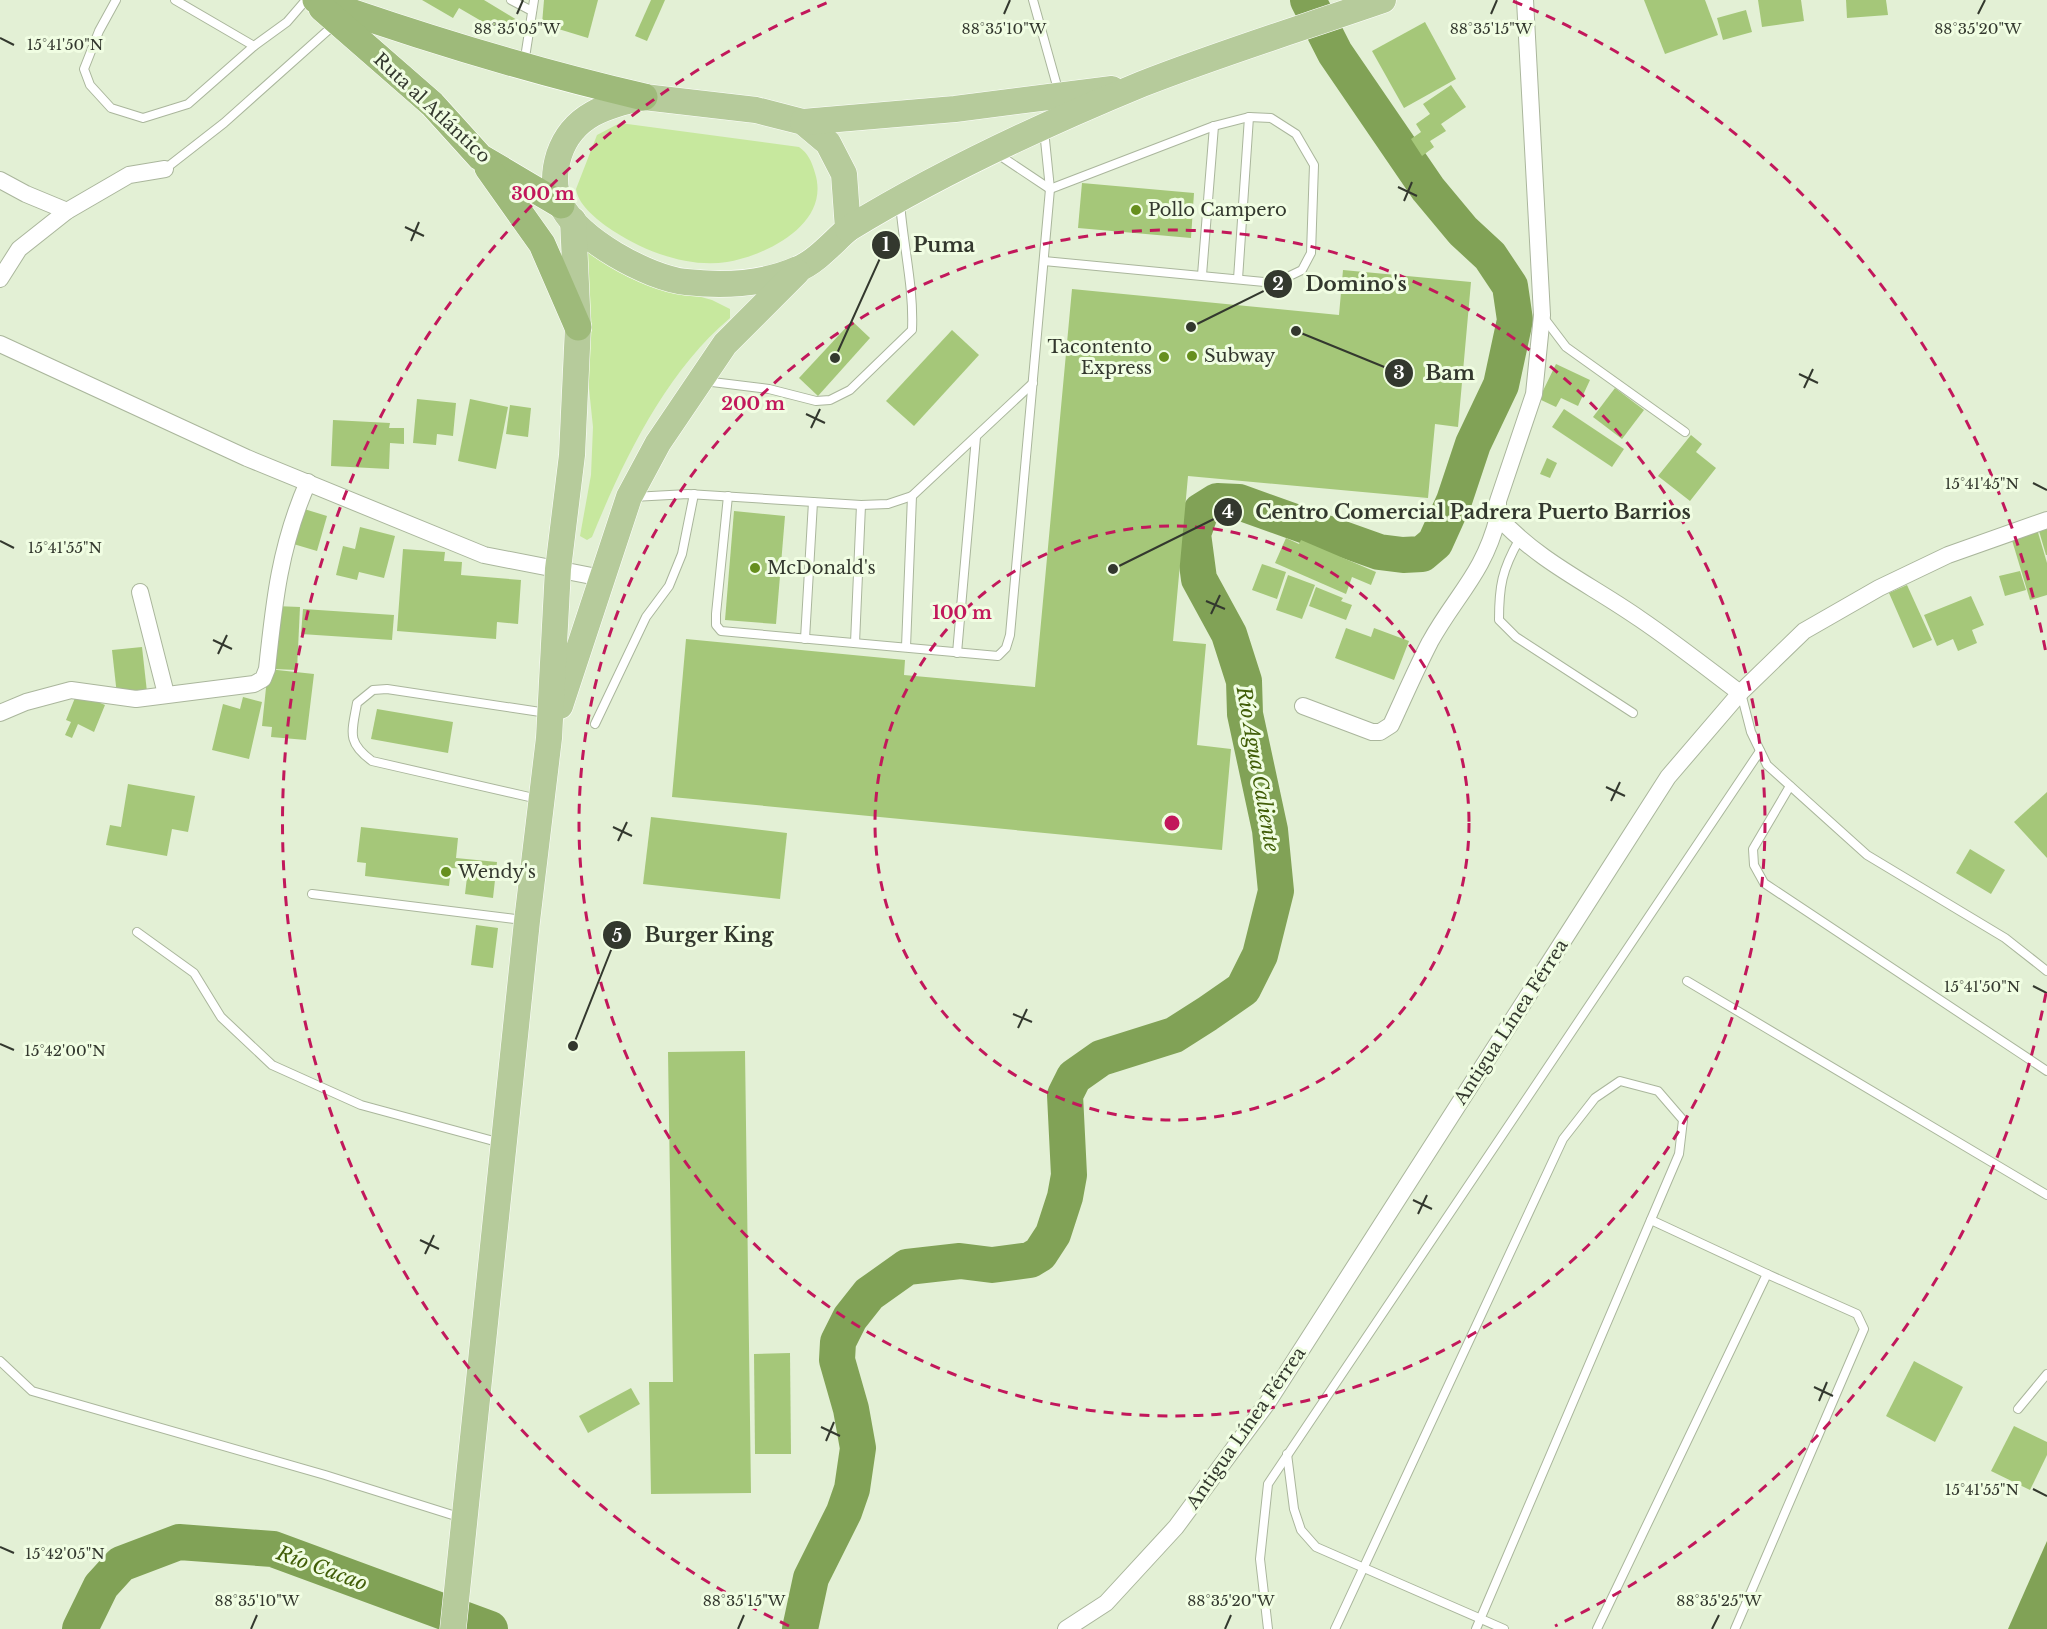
<svg xmlns="http://www.w3.org/2000/svg" width="2047" height="1629" font-family="'Libre Baskerville',serif">
	<rect width="100%" height="100%" fill="#e3f0d5"/>
	<g fill="#c7e89e">
		<path d="M 620,123 L 799,147 C 808,153 812,162 815,173 C 831,223 768,255 727,262 C 689,268 646,252 615,232 C 601,223 578,206 576,189 L 597,135 Z"/>
		<path d="M 570,239 L 628,277 L 712,300 L 730,309 L 730,318 C 665,373 624,459 592,537 L 587,540 L 580,536 L 591,475 L 593,427 L 580,302 Z"/>
	</g>
	<path fill="#81a256" d="M 2047,1541 L 2047,1629 L 2008,1629 Z"/>
	<g fill="none" stroke-linecap="round" stroke-linejoin="round">
		<g stroke="#81a256" stroke-width="36">
			<path d="M 80,1629 L 101,1586 L 121,1564 L 179,1542 L 273,1549 L 490,1629"/>
			<path d="M 800,1629 L 811,1578 L 844,1512 L 852,1489 L 858,1448 L 851,1409 L 837,1360 L 838,1342 L 850,1318 L 869,1294 L 907,1267 L 960,1261 L 992,1265 L 1030,1260 L 1040,1254 L 1053,1234 L 1065,1197 L 1069,1175 L 1065,1095 L 1074,1077 L 1101,1058 L 1174,1035 L 1207,1014 L 1243,989 L 1260,955 L 1276,891 L 1270,830 L 1245,714 L 1244,681 L 1229,634 L 1199,579 L 1193,534 L 1201,511 L 1217,501 L 1239,502 L 1379,552 L 1403,555 L 1422,554 L 1435,543 L 1454,501 L 1473,444 L 1501,385 L 1515,320 L 1510,286 L 1490,256 L 1463,231 L 1428,189 L 1335,53 L 1308,0"/>
		</g>
	</g>
	<g fill="#a5c779">
		<path d="M 422,0 L 484,0 L 517,20 L 507,36 L 459,8 L 453,18 Z"/>
		<path d="M 544,0 L 598,0 L 588,38 L 542,24 Z"/>
		<path d="M 651,0 L 665,0 L 647,41 L 635,36 Z"/>
		<path d="M 1644,0 L 1705,0 L 1718,35 L 1665,54 Z"/>
		<path d="M 1758,0 L 1801,0 L 1804,21 L 1762,27 Z"/>
		<path d="M 1846,0 L 1886,0 L 1888,15 L 1847,18 Z"/>
		<path d="M 1746,10 L 1752,32 L 1723,40 L 1717,18 Z"/>
		<path d="M 1425,22 L 1456,79 L 1404,108 L 1372,51 Z"/>
		<path d="M 1451,85 L 1466,107 L 1441,124 L 1446,131 L 1430,141 L 1434,147 L 1422,156 L 1411,139 L 1421,132 L 1416,124 L 1430,114 L 1423,104 Z"/>
		<path d="M 1082,183 L 1194,193 L 1191,238 L 1078,228 Z"/>
		<path d="M 1343,270 L 1471,282 L 1458,427 L 1435,424 L 1428,498 L 1188,476 L 1173,641 L 1206,644 L 1197,745 L 1231,749 L 1222,850 L 672,797 L 686,639 L 905,660 L 904,675 L 1035,687 L 1072,289 L 1339,315 Z"/>
		<path d="M 852,321 L 870,338 L 818,396 L 799,378 Z"/>
		<path d="M 952,330 L 979,355 L 914,426 L 886,401 Z"/>
		<path d="M 1556,364 L 1590,380 L 1578,406 L 1561,398 L 1556,407 L 1539,399 Z"/>
		<path d="M 1615,388 L 1644,410 L 1622,439 L 1593,417 Z"/>
		<path d="M 417,399 L 456,403 L 453,436 L 437,434 L 436,445 L 413,443 Z"/>
		<path d="M 470,399 L 508,407 L 496,469 L 458,461 Z"/>
		<path d="M 510,405 L 531,408 L 528,437 L 506,434 Z"/>
		<path d="M 1564,409 L 1624,449 L 1612,467 L 1552,427 Z"/>
		<path d="M 333,420 L 390,423 L 389,428 L 404,428 L 404,444 L 390,443 L 389,469 L 331,466 Z"/>
		<path d="M 1691,435 L 1702,444 L 1696,452 L 1716,468 L 1690,501 L 1658,476 Z"/>
		<path d="M 1547,458 L 1557,463 L 1550,478 L 1540,474 Z"/>
		<path d="M 301,508 L 327,516 L 317,551 L 290,543 Z"/>
		<path d="M 734,511 L 785,516 L 776,624 L 725,620 Z"/>
		<path d="M 360,527 L 395,536 L 384,578 L 359,572 L 357,580 L 336,575 L 343,546 L 355,549 Z"/>
		<path d="M 2037,529 L 2047,563 L 2047,595 L 2030,600 L 2011,537 Z"/>
		<path d="M 2047,529 L 2047,555 L 2046,555 L 2039,531 Z"/>
		<path d="M 1286,538 L 1299,544 L 1301,540 L 1376,572 L 1371,585 L 1352,577 L 1346,594 L 1275,563 Z"/>
		<path d="M 403,549 L 445,552 L 444,561 L 462,562 L 461,575 L 521,580 L 518,624 L 497,622 L 496,639 L 397,631 Z"/>
		<path d="M 1262,564 L 1286,572 L 1277,599 L 1252,590 Z"/>
		<path d="M 2020,571 L 2026,590 L 2005,596 L 1999,576 Z"/>
		<path d="M 1288,575 L 1315,585 L 1302,619 L 1276,610 Z"/>
		<path d="M 1907,585 L 1932,640 L 1913,648 L 1889,593 Z"/>
		<path d="M 1316,587 L 1343,598 L 1341,601 L 1352,605 L 1346,620 L 1309,606 Z"/>
		<path d="M 1971,596 L 1984,625 L 1972,630 L 1977,643 L 1958,651 L 1953,639 L 1937,646 L 1924,615 Z"/>
		<path d="M 275,606 L 300,607 L 297,670 L 273,669 Z"/>
		<path d="M 303,609 L 394,615 L 392,640 L 301,634 Z"/>
		<path d="M 1346,628 L 1371,637 L 1374,628 L 1409,641 L 1394,680 L 1335,658 Z"/>
		<path d="M 142,647 L 147,692 L 117,695 L 112,650 Z"/>
		<path d="M 268,669 L 314,674 L 306,740 L 271,737 L 272,727 L 262,726 Z"/>
		<path d="M 77,693 L 105,705 L 94,732 L 78,724 L 72,738 L 65,735 L 71,722 L 66,720 Z"/>
		<path d="M 243,697 L 262,702 L 249,759 L 212,750 L 223,704 L 240,709 Z"/>
		<path d="M 377,709 L 453,722 L 448,753 L 371,739 Z"/>
		<path d="M 128,784 L 195,796 L 188,832 L 172,829 L 167,856 L 106,845 L 110,825 L 121,827 Z"/>
		<path d="M 2047,792 L 2047,858 L 2014,822 Z"/>
		<path d="M 651,817 L 787,833 L 780,899 L 643,884 Z"/>
		<path d="M 361,827 L 458,838 L 456,858 L 497,862 L 493,898 L 465,894 L 468,869 L 451,868 L 449,886 L 365,876 L 366,863 L 357,862 Z"/>
		<path d="M 1970,849 L 2005,870 L 1991,894 L 1956,873 Z"/>
		<path d="M 476,925 L 498,928 L 493,968 L 471,965 Z"/>
		<path d="M 745,1051 L 751,1493 L 651,1494 L 649,1382 L 673,1382 L 668,1052 Z"/>
		<path d="M 790,1353 L 791,1454 L 755,1454 L 754,1354 Z"/>
		<path d="M 1914,1361 L 1963,1387 L 1935,1442 L 1886,1416 Z"/>
		<path d="M 631,1388 L 640,1404 L 588,1433 L 579,1416 Z"/>
		<path d="M 2014,1426 L 2047,1442 L 2047,1455 L 2030,1490 L 1991,1471 Z"/>
	</g>
	<g fill="none" stroke-linecap="round" stroke-linejoin="round">
		<defs>
			<g id="service">
				<path d="M 116,0 L 99,31 L 84,69 L 90,85 L 111,108 L 143,118 L 188,104 L 254,46"/>
				<path d="M 175,0 L 254,46 L 287,22 L 306,0"/>
				<path d="M 511,0 L 532,11"/>
				<path d="M 1033,0 L 1059,93"/>
				<path d="M 524,64 L 534,0"/>
				<path d="M 996,153 L 1050,189"/>
				<path d="M 165,169 L 224,123 L 335,24"/>
				<path d="M 1044,261 L 1275,283 L 1302,270 L 1311,253 L 1314,165 L 1296,134 L 1271,118 L 1249,117 L 1214,126 L 1050,189"/>
				<path d="M 1202,275 L 1214,126"/>
				<path d="M 1238,279 L 1249,117"/>
				<path d="M 1544,318 L 1566,347 L 1685,432"/>
				<path d="M 704,381 L 769,389 L 816,401 L 830,400 L 850,390 L 912,330 C 914,287 903,245 900,202"/>
				<path d="M 728,496 L 716,614 L 716,625 L 721,631 L 998,656 L 1006,648 L 1010,635 L 1050,189 L 1044,130"/>
				<path d="M 633,497 L 688,494 L 861,505 L 888,504 L 912,496 L 1033,383"/>
				<path d="M 1519,540 C 1502,570 1499,586 1499,620 L 1516,637 L 1633,713"/>
				<path d="M 805,639 L 813,502"/>
				<path d="M 855,643 L 861,505"/>
				<path d="M 906,647 L 912,496"/>
				<path d="M 957,653 L 976,437"/>
				<path d="M 1741,693 L 1751,732 L 1767,765 L 1867,855 L 2005,938 L 2047,971"/>
				<path d="M 595,724 L 646,617 L 669,586 L 682,554 L 694,494"/>
				<path d="M 1790,786 L 1753,849 L 1754,865 L 1764,883 L 2047,1071"/>
				<path d="M 538,799 L 372,761 C 346,742 352,732 357,703 L 373,690 L 387,689 L 547,713"/>
				<path d="M 312,894 L 523,920"/>
				<path d="M 137,932 L 194,973 L 221,1017 L 272,1065 L 361,1105 L 501,1143"/>
				<path d="M 1687,981 L 2047,1195"/>
				<path d="M 1651,1220 L 1767,1274"/>
				<path d="M 0,1361 L 32,1391 L 325,1475 L 462,1518"/>
				<path d="M 2018,1409 L 2047,1374"/>
				<path d="M 1287,1454 L 1294,1509 L 1301,1530 L 1316,1547 L 1504,1629"/>
				<path d="M 1268,1629 L 1260,1559 L 1268,1484 L 1760,751"/>
				<path d="M 1335,1629 L 1563,1139 L 1595,1098 L 1620,1081 L 1658,1091 L 1683,1120 L 1679,1154 L 1476,1629"/>
				<path d="M 1597,1629 L 1767,1274 L 1857,1314 L 1864,1329 L 1735,1629"/>
			</g>
			<g id="minor">
				<path d="M 1525,0 L 1542,315 L 1534,394 L 1498,501 L 1498,517 C 1541,563 1590,584 1640,619 C 1674,642 1707,668 1740,693"/>
				<path d="M 0,180 L 26,194 L 67,211"/>
				<path d="M 0,279 L 19,249 L 67,211 L 129,175 L 165,169"/>
				<path d="M 0,344 L 247,458 L 484,555 L 602,578"/>
				<path d="M 140,592 L 166,694"/>
				<path d="M 1303,706 L 1372,732 L 1380,732 L 1391,725 C 1404,697 1416,669 1430,642 C 1456,595 1484,573 1498,517"/>
				<path d="M 0,713 L 26,702 L 71,690 L 136,699 L 254,684 L 263,679 L 267,669 C 274,602 280,545 308,482"/>
				<path d="M 1066,1629 L 1106,1603 L 1176,1527 L 1268,1402 L 1668,777 L 1740,693 L 1804,631 L 1879,588 L 1948,555 L 2047,520"/>
			</g>
			<g id="primary">
				<path d="M 644,97 L 756,110 L 803,122 L 828,143 L 844,174 L 848,229 C 833,242 816,262 798,269 C 764,284 723,286 686,282 C 648,278 577,239 561,204 C 553,189 554,171 559,155 C 572,115 607,105 644,97 Z"/>
				<path d="M 803,122 L 955,109 L 1112,89"/>
				<path d="M 848,229 C 941,172 1040,126 1142,84 C 1221,53 1302,28 1383,0"/>
				<path d="M 560,706 L 629,497 L 658,443 L 725,344 L 797,272"/>
				<path d="M 453,1629 L 527,921 L 549,738 L 558,569 L 572,455 L 578,327 L 573,220"/>
			</g>
			<g id="trunk">
				<path d="M 316,0 C 424,38 532,71 644,97"/>
				<path d="M 322,8 L 432,104 L 480,157 L 561,205"/>
				<path d="M 488,168 L 542,244 L 578,327"/>
			</g>
		</defs>
		<use href="#service" stroke="#aab69c" stroke-width="10"/>
		<use href="#minor" stroke="#aab69c" stroke-width="18"/>
		<use href="#primary" stroke="#fff" stroke-width="27"/>
		<use href="#trunk" stroke="#fff" stroke-width="28"/>
		<use href="#service" stroke="#fff" stroke-width="8"/>
		<use href="#minor" stroke="#fff" stroke-width="16"/>
		<use href="#primary" stroke="#b6cb9b" stroke-width="26"/>
		<use href="#trunk" stroke="#9eba7a" stroke-width="27"/>
	</g>
	<path fill="none" stroke="#33382e" stroke-width="2" d="M 517,14 L 523,0M 1004,14 L 1010,0M 1491,14 L 1497,0M 1978,14 L 1985,0M 0,38 L 14,45M 1398,187 L 1417,196M 1404,201 L 1412,182M 405,227 L 424,236M 411,241 L 419,222M 1799,374 L 1818,383M 1804,388 L 1813,369M 806,414 L 825,423M 811,428 L 820,409M 2033,483 L 2047,490M 0,541 L 14,548M 1206,601 L 1225,609M 1211,614 L 1220,595M 213,640 L 232,649M 218,654 L 227,635M 1606,787 L 1625,796M 1611,801 L 1620,782M 613,827 L 632,836M 618,841 L 627,822M 2033,986 L 2047,993M 1013,1014 L 1032,1022M 1018,1028 L 1027,1009M 0,1044 L 14,1050M 1413,1200 L 1432,1209M 1418,1214 L 1427,1195M 420,1240 L 439,1249M 425,1254 L 434,1235M 1814,1387 L 1833,1396M 1819,1401 L 1827,1382M 821,1427 L 840,1436M 826,1441 L 834,1422M 2033,1489 L 2047,1496M 0,1547 L 14,1553M 251,1629 L 257,1615M 738,1629 L 744,1615M 1225,1629 L 1231,1615M 1712,1629 L 1719,1615"/>
	<g fill="none" stroke="#c2185b" stroke-width="3" stroke-dasharray="10 8">
		<circle cx="1172" cy="823" r="297"/>
		<circle cx="1172" cy="823" r="593"/>
		<path d="M2046 993A890 890 0 0 1 1555 1626M789 1626A890 890 0 0 1 831 1M1513 1A890 890 0 0 1 2046 653"/>
	</g>
	<g fill="#668f1d" stroke="#f0fde2" stroke-width="2">
		<circle cx="1136" cy="210" r="6"/>
		<circle cx="1192" cy="356" r="6"/>
		<circle cx="1164" cy="357" r="6"/>
		<circle cx="755" cy="568" r="6"/>
		<circle cx="446" cy="872" r="6"/>
	</g>
	<g text-anchor="middle" dominant-baseline="central" stroke-width="6" stroke-linejoin="round" paint-order="stroke">
		<g font-size="18" fill="#33382e" stroke="#f0fde2">
			<text transform="translate(432 108) rotate(43)">Ruta al Atlántico</text>
			<text transform="translate(1511 1022) rotate(-57)">Antigua Línea Férrea</text>
			<text transform="translate(1246 1428) rotate(-55)">Antigua Línea Férrea</text>
		</g>
		<g font-size="18" fill="#33382e" stroke="#f0fde2" text-anchor="start">
			<text x="1148" y="210">Pollo Campero</text>
			<text x="1152" y="347" text-anchor="end">Tacontento<tspan x="1152" dy="21">Express</tspan></text>
			<text x="1204" y="356">Subway</text>
			<text x="767" y="568">McDonald's</text>
			<text x="458" y="872">Wendy's</text>
		</g>
		<g font-size="20" font-style="italic" fill="#415e08" stroke="#f0fde2">
			<text transform="translate(1258 769) rotate(80)">Río Agua Caliente</text>
			<text transform="translate(322 1568) rotate(20)">Río Cacao</text>
		</g>
	</g>
	<g font-size="15" text-anchor="middle" fill="#33382e" stroke="#f0fde2" stroke-width="6" stroke-linejoin="round" paint-order="stroke">
		<text x="517" y="34">88°35'05"W</text>
		<text x="1004" y="34">88°35'10"W</text>
		<text x="1491" y="34">88°35'15"W</text>
		<text x="1978" y="34">88°35'20"W</text>
		<text x="65" y="50">15°41'50"N</text>
		<text x="1982" y="489">15°41'45"N</text>
		<text x="65" y="553">15°41'55"N</text>
		<text x="1982" y="992">15°41'50"N</text>
		<text x="65" y="1056">15°42'00"N</text>
		<text x="1982" y="1495">15°41'55"N</text>
		<text x="65" y="1559">15°42'05"N</text>
		<text x="257" y="1606">88°35'10"W</text>
		<text x="744" y="1606">88°35'15"W</text>
		<text x="1231" y="1606">88°35'20"W</text>
		<text x="1719" y="1606">88°35'25"W</text>
	</g>
	<circle cx="1172" cy="823" r="9" fill="#c2185b" stroke="#f0fde2" stroke-width="3"/>
	<g font-size="18" text-anchor="middle" font-weight="bold" fill="#c2185b" stroke="#f0fde2" stroke-width="6" stroke-linejoin="round" paint-order="stroke">
		<text x="543" y="200">300 m</text>
		<text x="753" y="410">200 m</text>
		<text x="962" y="619">100 m</text>
	</g>
	<path fill="none" stroke="#33382e" stroke-width="2" d="M835 358L886 245M1191 327L1278 284M1296 331L1399 373M1113 569L1228 512M573 1046L617 935"/>
	<g fill="#33382e" stroke="#f0fde2" stroke-width="2">
		<circle cx="835" cy="358" r="6"/>
		<circle cx="1191" cy="327" r="6"/>
		<circle cx="1296" cy="331" r="6"/>
		<circle cx="1113" cy="569" r="6"/>
		<circle cx="573" cy="1046" r="6"/>
		<circle cx="886" cy="245" r="15"/>
		<circle cx="1278" cy="284" r="15"/>
		<circle cx="1399" cy="373" r="15"/>
		<circle cx="1228" cy="512" r="15"/>
		<circle cx="617" cy="935" r="15"/>
	</g>
	<g font-size="18" text-anchor="middle" font-weight="bold" fill="#fff">
		<text x="886" y="251">1</text>
		<text x="1278" y="290">2</text>
		<text x="1399" y="379">3</text>
		<text x="1228" y="518">4</text>
		<text x="617" y="942">5</text>
	</g>
	<g font-size="20" text-anchor="middle" font-weight="bold" fill="#33382e" stroke="#f0fde2" stroke-width="6" stroke-linejoin="round" paint-order="stroke">
		<text x="944" y="252">Puma</text>
		<text x="1356" y="291">Domino's</text>
		<text x="1450" y="380">Bam</text>
		<text x="1473" y="519">Centro Comercial Padrera Puerto Barrios</text>
		<text x="709" y="942">Burger King</text>
	</g>
</svg>
